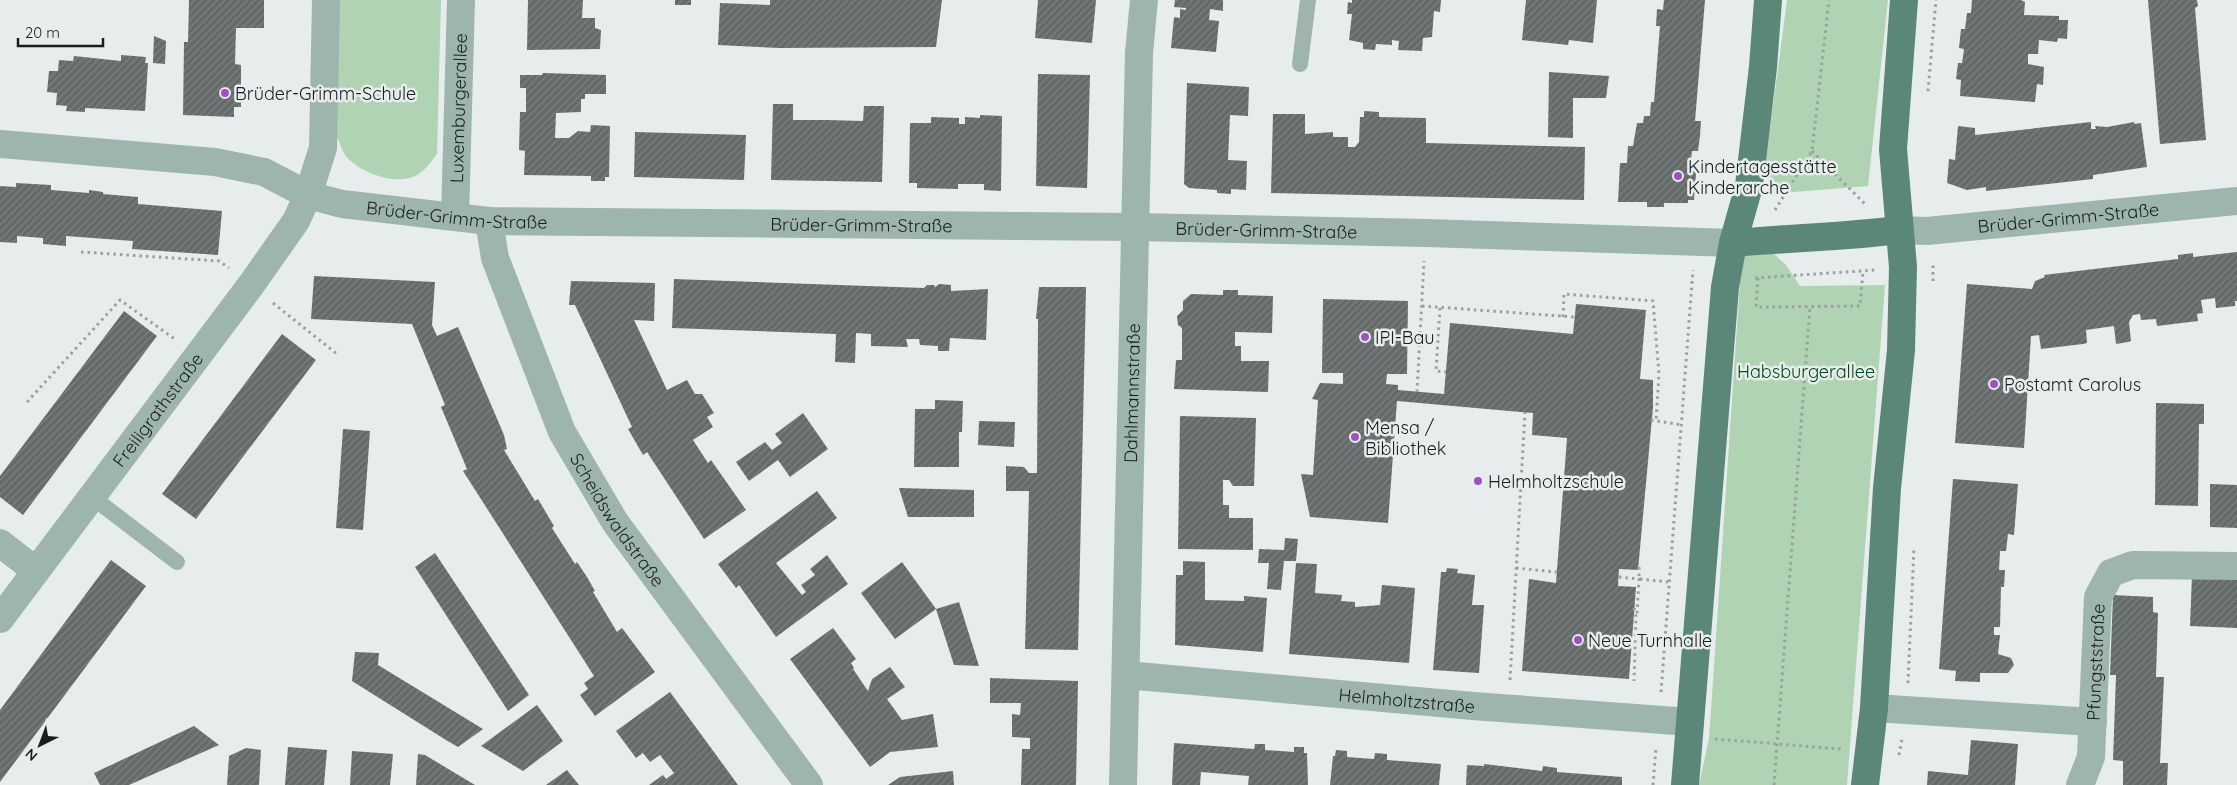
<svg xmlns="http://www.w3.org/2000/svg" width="2237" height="785" font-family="Quicksand,sans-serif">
	<defs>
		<pattern id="building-hatch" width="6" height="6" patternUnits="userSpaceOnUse" patternTransform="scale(1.25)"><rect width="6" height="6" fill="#656a6b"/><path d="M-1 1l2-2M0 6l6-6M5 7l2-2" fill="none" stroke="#7f8283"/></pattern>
	</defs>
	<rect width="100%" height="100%" fill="#e7edec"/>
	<g fill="#b0d3b3">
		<path d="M 339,0 L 441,0 L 437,154 C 431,162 425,171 415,176 C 395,186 358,172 345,155 C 342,150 340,143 337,137 Z"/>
		<path d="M 1787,0 L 1888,0 L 1868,186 L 1770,194 L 1766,159 Z"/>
		<path d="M 1742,252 L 1772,252 L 1786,265 L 1800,286 L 1885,285 L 1847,785 L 1699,785 L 1709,738 L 1712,696 Z"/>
	</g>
	<g fill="url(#building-hatch)">
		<path d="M 189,0 L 264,0 L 264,28 L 236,28 L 235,64 L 241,65 L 241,107 L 234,107 L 234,117 L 183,115 L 184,42 L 188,42 Z"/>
		<path d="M 528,0 L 583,0 L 582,18 L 595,18 L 595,28 L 601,30 L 600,49 L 527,50 Z"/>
		<rect x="675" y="0" width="16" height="5"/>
		<path d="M 770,0 L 942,0 L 936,47 L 779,48 L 718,45 L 720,3 L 770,5 Z"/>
		<path d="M 1038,0 L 1096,0 L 1092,43 L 1035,38 Z"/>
		<path d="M 1175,0 L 1223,0 L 1223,11 L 1210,9 L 1209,20 L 1219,21 L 1216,52 L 1171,48 L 1174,17 L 1180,18 L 1180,9 L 1186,10 L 1186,8 L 1174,7 Z"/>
		<path d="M 1352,0 L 1441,0 L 1440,12 L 1434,11 L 1432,37 L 1423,38 L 1422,51 L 1398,50 L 1399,41 L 1392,40 L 1392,45 L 1376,44 L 1375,50 L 1363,49 L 1363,43 L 1349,40 L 1352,14 L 1347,14 L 1348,2 L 1352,3 Z"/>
		<path d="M 1526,0 L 1597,0 L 1593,43 L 1569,40 L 1568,45 L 1522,40 Z"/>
		<path d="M 1664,0 L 1705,0 L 1695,121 L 1701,121 L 1700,136 L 1698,151 L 1692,151 L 1690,168 L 1696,173 L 1694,200 L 1688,200 L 1688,203 L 1664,203 L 1664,207 L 1647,207 L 1647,202 L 1618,202 L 1620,163 L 1627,163 L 1628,146 L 1633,146 L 1637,123 L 1643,123 L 1644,116 L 1650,116 L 1651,102 L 1654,102 L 1660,26 L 1656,26 L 1657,9 L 1663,10 Z"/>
		<path d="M 1972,0 L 2021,0 L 2025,2 L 2024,15 L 2059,16 L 2059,20 L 2068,20 L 2067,39 L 2058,38 L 2057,42 L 2039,40 L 2038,54 L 2028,54 L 2028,64 L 2044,67 L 2043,85 L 2037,84 L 2035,102 L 1960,96 L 1961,80 L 1956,79 L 1958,63 L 1962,63 L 1964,49 L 1959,48 L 1961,29 L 1965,29 L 1967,13 L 1971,13 Z"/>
		<path d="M 2148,0 L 2197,0 L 2198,6 L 2195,8 L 2206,140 L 2160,144 Z"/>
		<path d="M 154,36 L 166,41 L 165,64 L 153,63 Z"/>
		<path d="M 121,55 L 146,57 L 145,63 L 148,63 L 145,111 L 85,108 L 85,112 L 66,111 L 67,106 L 56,105 L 57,93 L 47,92 L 49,71 L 58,71 L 59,60 L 73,61 L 74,56 L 121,61 Z"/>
		<path d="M 1549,72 L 1609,76 L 1606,98 L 1573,98 L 1573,138 L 1548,137 Z"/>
		<path d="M 543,73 L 606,75 L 606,94 L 585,94 L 585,99 L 581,99 L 581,112 L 556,113 L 555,138 L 569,138 L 578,131 L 590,132 L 591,125 L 610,126 L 609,177 L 605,177 L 605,181 L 591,181 L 591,176 L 524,175 L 525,151 L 519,150 L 520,112 L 526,112 L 526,88 L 520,88 L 520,75 L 542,75 Z"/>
		<path d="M 1038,74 L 1090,75 L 1087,188 L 1036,186 Z"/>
		<path d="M 1187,83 L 1249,87 L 1248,116 L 1230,115 L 1228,160 L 1247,161 L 1246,190 L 1231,189 L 1231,194 L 1217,193 L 1217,190 L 1189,188 L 1184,184 Z"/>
		<path d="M 773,104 L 793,104 L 793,120 L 827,120 L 863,121 L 864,106 L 884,106 L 882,182 L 771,180 Z"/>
		<path d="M 1364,111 L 1379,112 L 1379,117 L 1426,118 L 1426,143 L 1585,147 L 1584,200 L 1271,193 L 1273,114 L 1305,114 L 1305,134 L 1333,132 L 1333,137 L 1348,137 L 1348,147 L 1355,147 L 1359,142 L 1360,117 L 1364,117 Z"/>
		<path d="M 980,115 L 1002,116 L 1001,191 L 984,190 L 984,184 L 958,184 L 958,189 L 917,188 L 917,183 L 909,183 L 910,123 L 931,123 L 931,117 L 959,118 L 959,124 L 965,124 L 965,117 L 980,118 Z"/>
		<path d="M 2091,122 L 2091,129 L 2096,129 L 2095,126 L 2107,127 L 2134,122 L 2135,124 L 2141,123 L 2147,167 L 2093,175 L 2093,179 L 1986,191 L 1986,187 L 1967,190 L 1947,183 L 1949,159 L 1955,160 L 1958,126 L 1975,128 L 1975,135 Z"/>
		<path d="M 635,132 L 746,135 L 744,180 L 634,177 Z"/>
		<path d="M 16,183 L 51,185 L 51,190 L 89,193 L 89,190 L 103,192 L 103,194 L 138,197 L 138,204 L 222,211 L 218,255 L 132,249 L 133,241 L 66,236 L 66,246 L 43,244 L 43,238 L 17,236 L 17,243 L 0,242 L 0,186 L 16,187 Z"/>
		<path d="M 2237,252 L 2237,301 L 2235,301 L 2235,306 L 2216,308 L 2215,298 L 2201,300 L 2203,313 L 2197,314 L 2198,321 L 2157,326 L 2156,319 L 2141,320 L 2140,314 L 2133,315 L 2129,322 L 2131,341 L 2128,342 L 2116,344 L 2114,326 L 2086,330 L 2087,343 L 2083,344 L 2041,349 L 2039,335 L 2031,336 L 2024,448 L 1955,443 L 1967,284 L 2032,289 L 2035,281 L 2045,277 L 2044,275 L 2178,259 L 2178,255 L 2193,253 L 2193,257 Z"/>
		<path d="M 314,276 L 435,282 L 432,325 L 437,336 L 458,327 L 504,435 L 507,449 L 504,450 L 535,501 L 538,499 L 554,526 L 552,528 L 575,564 L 577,562 L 587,577 L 595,591 L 593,592 L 617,632 L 622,628 L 655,672 L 595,716 L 580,695 L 588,689 L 584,683 L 594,676 L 463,471 L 467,469 L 441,407 L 445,405 L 412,324 L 311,319 Z"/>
		<path d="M 674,279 L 924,288 L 927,285 L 934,285 L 935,287 L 939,284 L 951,285 L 951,291 L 988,289 L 986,340 L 950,338 L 949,351 L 938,351 L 938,346 L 920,345 L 919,339 L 906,339 L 908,347 L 871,346 L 871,334 L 856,333 L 855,363 L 835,362 L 836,334 L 672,328 Z"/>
		<path d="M 571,281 L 655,283 L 654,321 L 634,320 L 667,390 L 687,380 L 695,394 L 702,394 L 714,413 L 707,417 L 713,427 L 693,440 L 708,463 L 711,460 L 746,510 L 704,539 L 647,452 L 643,455 L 628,429 L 632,427 L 575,305 L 569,305 Z"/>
		<path d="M 1039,287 L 1086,287 L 1078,650 L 1025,649 L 1029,491 L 1006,491 L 1006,466 L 1024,467 L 1029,473 L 1037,473 L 1038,319 L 1036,319 Z"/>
		<path d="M 1223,290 L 1238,290 L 1238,295 L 1273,296 L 1272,333 L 1235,332 L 1235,346 L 1241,346 L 1241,361 L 1269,361 L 1268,392 L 1174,389 L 1176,360 L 1182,360 L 1182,328 L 1178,325 L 1177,316 L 1183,310 L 1183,301 L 1191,294 L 1223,295 Z"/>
		<path d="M 1323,299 L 1408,301 L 1407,374 L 1387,374 L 1386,384 L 1398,385 L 1398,390 L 1444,394 L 1450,323 L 1573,334 L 1576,304 L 1646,310 L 1640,379 L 1653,380 L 1653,407 L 1638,570 L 1619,569 L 1618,586 L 1636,587 L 1629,679 L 1522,671 L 1529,579 L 1556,583 L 1567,438 L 1532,435 L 1533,413 L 1397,401 L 1388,523 L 1310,517 L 1301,474 L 1313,475 L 1318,400 L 1312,399 L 1320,383 L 1343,384 L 1343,373 L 1322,373 Z"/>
		<path d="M 124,311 L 157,336 L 23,515 L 0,497 L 0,476 Z"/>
		<path d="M 282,334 L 316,360 L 196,519 L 162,494 Z"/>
		<path d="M 935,400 L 963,401 L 962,432 L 959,432 L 959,467 L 914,467 L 915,409 L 935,409 Z"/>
		<path d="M 2156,403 L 2204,404 L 2204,424 L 2199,424 L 2198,506 L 2155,505 Z"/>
		<path d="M 803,413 L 828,449 L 790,477 L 778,460 L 749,481 L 736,462 L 765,442 L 772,450 L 782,443 L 775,434 Z"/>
		<path d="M 1180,416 L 1256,418 L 1254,486 L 1233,486 L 1229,480 L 1223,480 L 1223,505 L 1229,505 L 1229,518 L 1253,518 L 1253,550 L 1178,549 Z"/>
		<path d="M 979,421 L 1015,422 L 1014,447 L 978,445 Z"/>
		<path d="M 343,429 L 370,431 L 363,530 L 336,528 Z"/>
		<path d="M 1953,479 L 2018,484 L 2014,535 L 2008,534 L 2006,551 L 2000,551 L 1999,570 L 2005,570 L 2004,587 L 2001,587 L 2000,627 L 1994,627 L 1994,635 L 2000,635 L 1998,654 L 2011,658 L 2014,665 L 2008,673 L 1980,673 L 1980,682 L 1955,681 L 1956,671 L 1939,669 Z"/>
		<path d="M 2210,484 L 2237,485 L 2237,528 L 2210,527 Z"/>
		<path d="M 899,488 L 974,490 L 974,517 L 908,517 Z"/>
		<path d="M 817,491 L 837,518 L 776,563 L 802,595 L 806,592 L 801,585 L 815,575 L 810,569 L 827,555 L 848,584 L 776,637 L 739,585 L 736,588 L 718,564 Z"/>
		<path d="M 1285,538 L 1298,539 L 1296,561 L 1284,561 L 1281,590 L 1267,589 L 1269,563 L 1258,563 L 1259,549 L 1284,550 Z"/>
		<path d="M 435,553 L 529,695 L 508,711 L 415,567 Z"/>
		<path d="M 111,560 L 146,586 L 0,782 L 0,710 Z"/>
		<path d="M 1183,561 L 1205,562 L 1205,600 L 1244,601 L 1244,596 L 1267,598 L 1263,652 L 1175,645 L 1176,575 L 1183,575 Z"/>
		<path d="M 902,562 L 936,609 L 959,602 L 979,666 L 954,665 L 936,609 L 895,639 L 861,593 Z"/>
		<path d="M 1296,563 L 1317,564 L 1315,593 L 1342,595 L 1341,601 L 1355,602 L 1355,607 L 1380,605 L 1382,585 L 1415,588 L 1409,663 L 1289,654 Z"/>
		<path d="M 1447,568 L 1458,569 L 1457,573 L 1475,575 L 1472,605 L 1484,605 L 1479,673 L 1433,670 L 1441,572 L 1446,572 Z"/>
		<path d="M 2192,575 L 2237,577 L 2237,628 L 2190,626 Z"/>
		<path d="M 2113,595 L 2153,597 L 2153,612 L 2158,613 L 2156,677 L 2164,677 L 2160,763 L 2168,763 L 2167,785 L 2123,785 L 2123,761 L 2113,760 L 2116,675 L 2110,675 Z"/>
		<path d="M 833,628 L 856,659 L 851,663 L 854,668 L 853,669 L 868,691 L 872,679 L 890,667 L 905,687 L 887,699 L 902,720 L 933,714 L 938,747 L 890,752 L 870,767 L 790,659 Z"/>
		<path d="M 355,652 L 379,653 L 378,665 L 483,729 L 458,747 L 446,740 L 352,681 Z"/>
		<path d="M 990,678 L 1078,681 L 1076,785 L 1021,785 L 1022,749 L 1030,749 L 1030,738 L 1012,737 L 1012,714 L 1020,715 L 1021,703 L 990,703 Z"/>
		<path d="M 670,692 L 722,763 L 738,785 L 649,785 L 663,775 L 666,779 L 674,773 L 660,755 L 650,762 L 643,753 L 636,758 L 616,731 Z"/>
		<path d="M 537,705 L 563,741 L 523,771 L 481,746 Z"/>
		<path d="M 194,726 L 219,745 L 129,785 L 100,785 L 94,773 Z"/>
		<path d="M 1971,740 L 2018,744 L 2015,785 L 1927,785 L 1928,771 L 1968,775 Z"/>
		<path d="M 1174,743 L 1254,749 L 1255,744 L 1265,744 L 1265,750 L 1294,752 L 1294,747 L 1304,747 L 1304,753 L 1307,753 L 1308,785 L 1248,785 L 1249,776 L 1201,772 L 1200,785 L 1172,785 Z"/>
		<path d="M 288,747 L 327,750 L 324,785 L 285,785 Z"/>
		<path d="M 246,748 L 261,750 L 259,785 L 227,785 L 229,756 Z"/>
		<path d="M 1336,750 L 1347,751 L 1347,757 L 1374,759 L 1375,753 L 1387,754 L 1387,760 L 1441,764 L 1439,785 L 1330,785 L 1333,756 L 1335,756 Z"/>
		<path d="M 352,751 L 393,754 L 390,785 L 350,785 Z"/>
		<path d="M 418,754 L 425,755 L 475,785 L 416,785 Z"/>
		<path d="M 1484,764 L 1542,771 L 1543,766 L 1557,768 L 1557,772 L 1622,777 L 1622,785 L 1466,785 L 1467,765 L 1484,766 Z"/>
		<path d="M 567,770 L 579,785 L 546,785 Z"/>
		<path d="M 953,771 L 954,785 L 888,785 L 900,777 Z"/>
	</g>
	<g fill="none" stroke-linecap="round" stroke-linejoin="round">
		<g stroke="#9b9f9e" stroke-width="3" stroke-dasharray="2.5 4" stroke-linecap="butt">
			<path d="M 1928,91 L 1936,0"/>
			<path d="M 1812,151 L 1866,205"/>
			<path d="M 1775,210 L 1812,151 L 1829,0"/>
			<path d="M 81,252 L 219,261 L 229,268"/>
			<path d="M 1755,278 L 1876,270"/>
			<path d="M 1758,278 L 1756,307 L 1860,306 L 1863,272"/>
			<path d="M 1933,281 L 1933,262"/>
			<path d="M 273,303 L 337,354"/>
			<path d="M 1422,306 L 1574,317"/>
			<path d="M 1440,308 L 1436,371 L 1446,372"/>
			<path d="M 1563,317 L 1564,294 L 1653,301 L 1659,374 L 1656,421"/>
			<path d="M 1417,392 L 1424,261"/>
			<path d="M 27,402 L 120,300 L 176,340"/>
			<path d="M 1651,420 L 1682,425"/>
			<path d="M 1639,567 L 1639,579 L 1668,582"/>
			<path d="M 1516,568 L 1557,572"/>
			<path d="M 1619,577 L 1639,579 L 1637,614"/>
			<path d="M 1634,608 L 1636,617 L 1634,681"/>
			<path d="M 1510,680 L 1525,412"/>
			<path d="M 1908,683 L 1914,547"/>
			<path d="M 1661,692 L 1693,270"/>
			<path d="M 1715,739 L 1841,749"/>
			<path d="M 1899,755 L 1902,739"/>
			<path d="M 1653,785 L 1656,748"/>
			<path d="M 1774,785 L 1810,306"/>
		</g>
		<g stroke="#9db5ac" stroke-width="16">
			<path d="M 1300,64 L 1308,0"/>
			<path d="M 92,497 L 177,562"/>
		</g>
		<g stroke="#9db5ac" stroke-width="28">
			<path id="s1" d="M 0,144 L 215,162 L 264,172 L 308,195 L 342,204 L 489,221 L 1135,227 L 1426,233 L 1733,243"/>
			<path id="s2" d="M 455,217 L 461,0"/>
			<path id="s3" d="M 489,221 L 495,258 L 562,432 L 615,522 L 809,785"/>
			<path id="s4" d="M 1899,230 L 1927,231 L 2237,201"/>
			<path d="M 0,543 L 36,571"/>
			<path id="s5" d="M 0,619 L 251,285 L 296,221 L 308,195 L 323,148 L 326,0"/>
			<path id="s6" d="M 1126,675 L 1473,706 L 1690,722"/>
			<path d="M 1874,708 L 2093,722"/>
			<path id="s7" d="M 1123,785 L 1139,53 L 1144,0"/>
			<path id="s8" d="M 2080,785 L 2091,757 L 2098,597 L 2111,573 L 2133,565 L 2237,566"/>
		</g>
		<g stroke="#5a8778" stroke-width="28">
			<path d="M 1733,243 C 1788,238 1844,237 1899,230"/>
			<path d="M 1685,785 L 1725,287 L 1733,243 L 1749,186 L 1763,67 L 1768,0"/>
			<path d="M 1865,785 L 1874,708 L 1887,488 L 1901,350 L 1903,267 L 1893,149 L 1904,0"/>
		</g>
	</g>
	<g fill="#9e51c3" stroke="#e7edec" stroke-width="2">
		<circle cx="225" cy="93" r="5"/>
		<circle cx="1678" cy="176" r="5"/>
		<circle cx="1365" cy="337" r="5"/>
		<circle cx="1994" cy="384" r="5"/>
		<circle cx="1355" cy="437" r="5"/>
		<circle cx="1478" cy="481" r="5"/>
		<circle cx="1578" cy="640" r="5"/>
	</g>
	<g text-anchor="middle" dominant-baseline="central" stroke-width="5" stroke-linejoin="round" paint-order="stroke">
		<g font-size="18" fill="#1b1d1d" stroke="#e7edec" text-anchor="start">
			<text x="235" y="93">Brüder-Grimm-Schule</text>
			<text x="1688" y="166">Kindertagesstätte<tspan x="1688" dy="21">Kinderarche</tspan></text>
			<text x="1375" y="337">IPI-Bau</text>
			<text x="2004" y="384">Postamt Carolus</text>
			<text x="1365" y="427">Mensa /<tspan x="1365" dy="21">Bibliothek</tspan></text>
			<text x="1488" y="481">Helmholtzschule</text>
			<text x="1588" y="640">Neue Turnhalle</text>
		</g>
		<g font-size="18" fill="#1b1d1d" stroke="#e7edec">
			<text stroke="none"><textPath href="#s2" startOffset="109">Luxemburgerallee</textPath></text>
			<text stroke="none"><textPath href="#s1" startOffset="466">Brüder-Grimm-Straße</textPath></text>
			<text stroke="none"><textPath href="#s4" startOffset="170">Brüder-Grimm-Straße</textPath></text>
			<text stroke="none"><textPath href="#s1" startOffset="871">Brüder-Grimm-Straße</textPath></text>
			<text stroke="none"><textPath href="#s1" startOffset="1276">Brüder-Grimm-Straße</textPath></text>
			<text stroke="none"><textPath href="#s7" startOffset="392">Dahlmannstraße</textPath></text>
			<text stroke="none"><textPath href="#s5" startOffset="262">Freiligrathstraße</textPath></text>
			<text stroke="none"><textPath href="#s3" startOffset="328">Scheidswaldstraße</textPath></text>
			<text stroke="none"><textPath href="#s8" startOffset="125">Pfungststraße</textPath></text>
			<text stroke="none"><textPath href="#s6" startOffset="282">Helmholtzstraße</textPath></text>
		</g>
		<g font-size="18" fill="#084519" stroke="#e7edec">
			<text x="1806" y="371">Habsburgerallee</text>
		</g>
	</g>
	<g transform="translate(40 745) rotate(222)" stroke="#e7edec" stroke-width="4" paint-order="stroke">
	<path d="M0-4L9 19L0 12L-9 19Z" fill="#1b1d1d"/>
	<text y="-8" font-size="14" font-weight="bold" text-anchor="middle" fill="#1b1d1d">N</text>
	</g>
	<path d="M18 38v8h85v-8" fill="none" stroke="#1b1d1d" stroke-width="2.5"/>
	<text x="25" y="38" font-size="15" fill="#1b1d1d" stroke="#e7edec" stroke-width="4" paint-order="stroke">20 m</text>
</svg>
